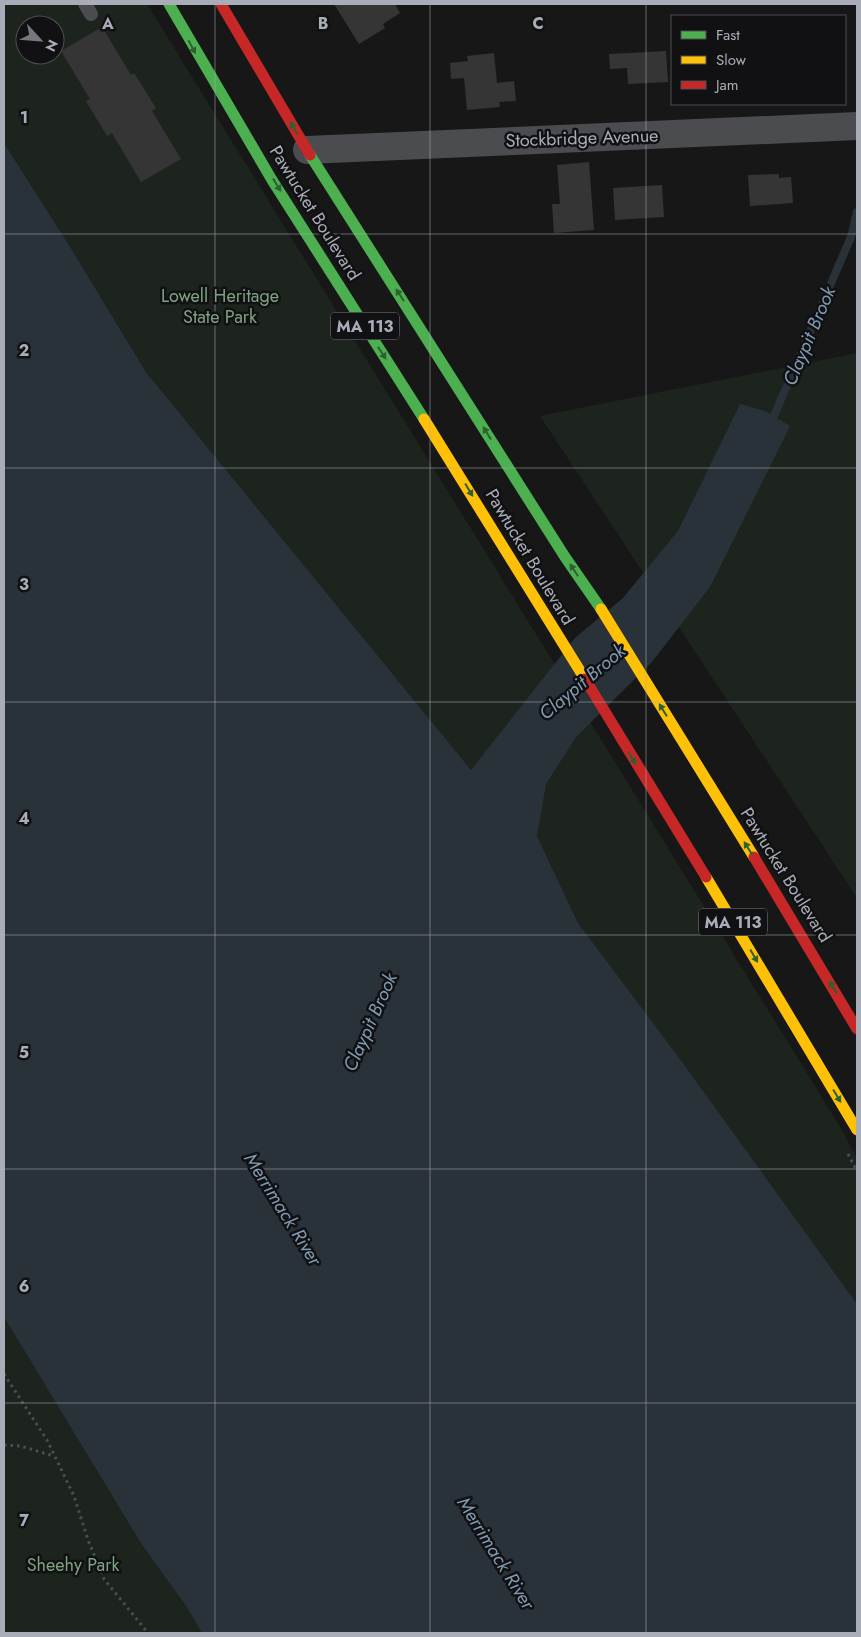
<svg xmlns="http://www.w3.org/2000/svg" width="861" height="1637" font-family="Jost,sans-serif">
	<rect width="100%" height="100%" fill="#171717"/>
	<g fill="#1d241e" fill-rule="evenodd">
		<path d="M 4,4 L 147,4 L 839,1125 L 857,1158 L 857,1304 L 578,923 L 537,836 L 471,770 L 146,372 L 69,245 L 4,143 ZM 25,25 L 55,25 L 55,55 L 25,55 Z"/>
		<path d="M 857,353 L 857,898 L 540,416 Z"/>
		<path d="M 4,1317 L 142,1545 L 186,1606 L 202,1633 L 4,1633 Z"/>
	</g>
	<path fill="#2a3239" d="M 4,143 L 69,245 L 146,372 L 471,770 L 575,638 L 623,598 L 678,531 L 740,404 L 765,411 L 790,426 L 710,587 L 652,662 L 576,737 L 546,784 L 537,836 L 578,923 L 682,1062 L 857,1304 L 857,1633 L 202,1633 L 186,1606 L 142,1545 L 4,1317 Z"/>
	<g fill="none" stroke-linecap="round" stroke-linejoin="round">
		<path stroke="#2a3239" stroke-width="8" d="M 770,425 L 851,237 L 857,212"/>
	</g>
	<g fill="#353536">
		<path d="M 334,4 L 395,4 L 400,13 L 383,24 L 385,28 L 359,44 Z"/>
		<path d="M 102,27 L 131,75 L 134,73 L 156,108 L 152,111 L 181,159 L 141,182 L 112,133 L 107,136 L 86,101 L 90,99 L 61,51 Z"/>
		<path d="M 666,51 L 668,82 L 628,84 L 627,68 L 610,69 L 609,54 Z"/>
		<path d="M 494,53 L 497,83 L 514,81 L 516,101 L 499,102 L 500,107 L 467,110 L 464,78 L 451,79 L 450,63 L 468,61 L 467,56 Z"/>
		<path d="M 589,162 L 594,230 L 554,233 L 552,204 L 560,204 L 557,165 Z"/>
		<path d="M 779,174 L 779,178 L 791,177 L 793,203 L 750,206 L 748,175 Z"/>
		<path d="M 662,185 L 664,217 L 615,220 L 613,188 Z"/>
	</g>
	<g fill="none" stroke-linecap="round" stroke-linejoin="round">
		<g stroke="#4d4e52" stroke-width="3" stroke-dasharray="2.5 4" stroke-linecap="butt">
			<path d="M 848,1154 L 857,1171"/>
			<path d="M 4,1374 L 47,1440 L 74,1496 L 88,1540 L 104,1579 L 148,1633"/>
			<path d="M 4,1445 L 20,1446 L 54,1456"/>
		</g>
		<path stroke="#4b4c50" stroke-width="14" d="M 85,4 L 91,14"/>
		<path stroke="#4b4c50" stroke-width="28" d="M 307,150 L 857,126"/>
		<g stroke="#4caf50" stroke-width="11">
			<path d="M 169,4 L 272,180 L 424,419"/>
			<path d="M 310,155 L 565,557 L 601,609"/>
		</g>
		<g stroke="#ffc107" stroke-width="11">
			<path d="M 424,419 L 585,679"/>
			<path d="M 601,609 L 754,857"/>
			<path d="M 706,877 L 857,1130"/>
		</g>
		<g stroke="#c62828" stroke-width="11">
			<path d="M 221,4 L 310,155"/>
			<path d="M 585,679 L 706,877"/>
			<path d="M 754,857 L 857,1029"/>
		</g>
	</g>
	<defs><path id="oneway-solid" d="M-6-.8H1V-3.2L6.5 0L1 3.2V.8H-6Z" transform="scale(1.25)"/></defs>
	<g fill="#2e6032">
		<use href="#oneway-solid" transform="translate(192 47) rotate(62)"/>
		<use href="#oneway-solid" transform="translate(294 128) rotate(-120)"/>
		<use href="#oneway-solid" transform="translate(277 185) rotate(58)"/>
		<use href="#oneway-solid" transform="translate(400 295) rotate(-123)"/>
		<use href="#oneway-solid" transform="translate(382 353) rotate(57)"/>
		<use href="#oneway-solid" transform="translate(487 433) rotate(-122)"/>
		<use href="#oneway-solid" transform="translate(469 490) rotate(59)"/>
		<use href="#oneway-solid" transform="translate(574 570) rotate(-124)"/>
		<use href="#oneway-solid" transform="translate(663 710) rotate(-122)"/>
		<use href="#oneway-solid" transform="translate(632 758) rotate(59)"/>
		<use href="#oneway-solid" transform="translate(748 848) rotate(-122)"/>
		<use href="#oneway-solid" transform="translate(754 956) rotate(60)"/>
		<use href="#oneway-solid" transform="translate(833 987) rotate(-120)"/>
		<use href="#oneway-solid" transform="translate(837 1096) rotate(59)"/>
	</g>
	<path fill="none" stroke="#a8adb8" stroke-width="1" stroke-opacity="0.55" d="M 215,4 L 215,1633M 430,4 L 430,1633M 646,4 L 646,1633M 4,234 L 857,234M 4,468 L 857,468M 4,702 L 857,702M 4,935 L 857,935M 4,1169 L 857,1169M 4,1403 L 857,1403"/>
	<g text-anchor="middle" dominant-baseline="central" stroke-width="5" stroke-linejoin="round" paint-order="stroke">
		<g fill="#111113" stroke="#7b7e86" stroke-width="1">
			<rect x="331" y="312.5" width="68" height="27" rx="4"/>
			<rect x="699" y="908.5" width="68" height="27" rx="4"/>
		</g>
		<g font-size="16" font-weight="bold" fill="#a8adb8">
			<text x="365" y="326">MA 113</text>
			<text x="733" y="922">MA 113</text>
		</g>
		<g font-size="18" fill="#a8adb8" stroke="#111113">
			<text transform="translate(582 138) rotate(-2)">Stockbridge Avenue</text>
			<text transform="translate(315 213) rotate(58)">Pawtucket Boulevard</text>
			<text transform="translate(530 557) rotate(59)">Pawtucket Boulevard</text>
			<text transform="translate(786 875) rotate(58)">Pawtucket Boulevard</text>
		</g>
		<g font-size="18" fill="#7fa381" stroke="#111113">
			<text x="220" y="296">Lowell Heritage<tspan x="220" dy="21">State Park</tspan></text>
			<text x="73" y="1565">Sheehy Park</text>
		</g>
		<g font-size="19" font-style="italic" fill="#7f9bb3" stroke="#111113">
			<text transform="translate(809 336) rotate(-67)">Claypit Brook</text>
			<text transform="translate(582 682) rotate(-40)">Claypit Brook</text>
			<text transform="translate(370 1022) rotate(-66)">Claypit Brook</text>
			<text transform="translate(283 1209) rotate(58)">Merrimack River</text>
			<text transform="translate(496 1553) rotate(58)">Merrimack River</text>
		</g>
	</g>
	<g font-size="16" text-anchor="middle" font-weight="bold" fill="#a8adb8" stroke="#111113" stroke-width="5" stroke-linejoin="round" paint-order="stroke">
		<text x="108" y="29">A</text>
		<text x="323" y="29">B</text>
		<text x="538" y="29">C</text>
		<text x="24" y="123">1</text>
		<text x="24" y="356">2</text>
		<text x="24" y="590">3</text>
		<text x="24" y="824">4</text>
		<text x="24" y="1058">5</text>
		<text x="24" y="1292">6</text>
		<text x="24" y="1526">7</text>
	</g>
	<rect width="861" height="1637" fill="none" stroke="#a8adb8" stroke-width="10"/>
	<rect x="671" y="15" width="175" height="90" fill="#111113" stroke="#4d4f55"/>
	<rect x="681" y="31" width="25" height="8" fill="#4caf50" stroke="#4d4f55"/>
	<text x="716" y="40" font-size="15" fill="#a8adb8">Fast</text>
	<rect x="681" y="56" width="25" height="8" fill="#ffc107" stroke="#4d4f55"/>
	<text x="716" y="65" font-size="15" fill="#a8adb8">Slow</text>
	<rect x="681" y="81" width="25" height="8" fill="#c62828" stroke="#4d4f55"/>
	<text x="716" y="90" font-size="15" fill="#a8adb8">Jam</text>
	<g transform="translate(40 40) rotate(116)"><circle r="24" fill="#111113" stroke="#4d4f55"/>
	<path d="M0-4L9 19L0 12L-9 19Z" fill="#757880"/>
	<text y="-8" font-size="14" font-weight="bold" text-anchor="middle" fill="#a8adb8">N</text>
	</g>
</svg>
